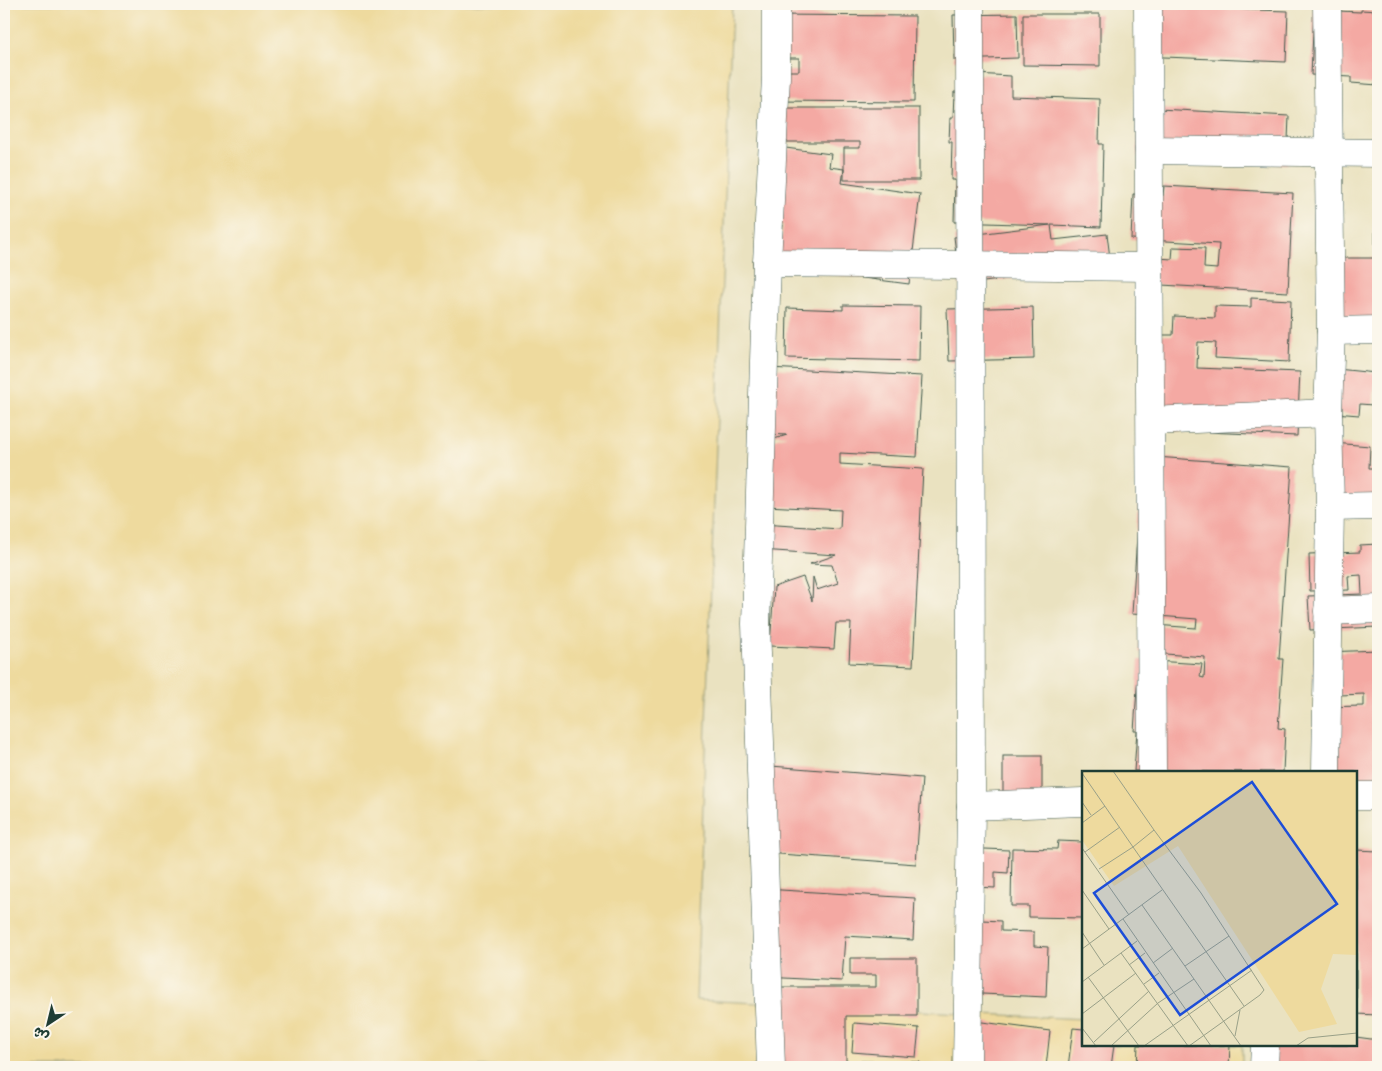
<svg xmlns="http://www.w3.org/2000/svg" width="1382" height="1071" font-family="'Architects Daughter','Playpen Sans Arabic',sans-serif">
	<rect width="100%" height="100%" fill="#fbf7ec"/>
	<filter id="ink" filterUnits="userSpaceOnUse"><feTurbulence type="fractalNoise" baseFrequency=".02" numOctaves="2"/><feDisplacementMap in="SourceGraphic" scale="10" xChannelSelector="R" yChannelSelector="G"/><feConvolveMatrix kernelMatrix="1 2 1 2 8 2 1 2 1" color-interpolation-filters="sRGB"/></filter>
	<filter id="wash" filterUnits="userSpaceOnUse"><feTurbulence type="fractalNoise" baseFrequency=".0096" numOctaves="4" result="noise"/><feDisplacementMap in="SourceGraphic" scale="20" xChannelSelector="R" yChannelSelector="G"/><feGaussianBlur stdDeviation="1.12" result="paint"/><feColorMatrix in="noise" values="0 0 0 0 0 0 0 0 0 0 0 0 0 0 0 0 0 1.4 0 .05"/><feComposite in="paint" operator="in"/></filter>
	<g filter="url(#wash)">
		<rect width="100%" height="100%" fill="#eae2c0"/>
		<path fill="#eeda9e" stroke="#868c69" d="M 4,4 L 732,4 L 696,1000 L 1083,1019 L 1083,1045 L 1242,1045 L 1242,1067 L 4,1067 Z"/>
		<g id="blocks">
			<g fill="#f4a9a3">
				<path d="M 1158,7 L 1288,11 L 1286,62 L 1140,56 Z"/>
				<path d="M 1314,10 L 1361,12 L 1361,10 L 1378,11 L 1378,85 L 1351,83 L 1351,77 L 1311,75 Z"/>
				<path d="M 1017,14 L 1018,58 L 954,60 L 953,15 Z"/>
				<path d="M 1023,14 L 1100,14 L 1100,66 L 1023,65 Z"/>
				<path d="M 770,15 L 915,16 L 914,102 L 773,101 L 773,71 L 799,71 L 799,58 L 770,58 Z"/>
				<path d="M 975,74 L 1011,76 L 1011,96 L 1100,99 L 1099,144 L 1103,144 L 1101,227 L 1051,225 L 1053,240 L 1107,234 L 1111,266 L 960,285 L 954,237 L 1050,225 L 954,222 L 955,180 L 951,180 L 952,142 L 949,142 L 950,118 L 953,118 L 954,92 L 974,93 Z"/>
				<path d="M 774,108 L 919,108 L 919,180 L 844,180 L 844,148 L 860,148 L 860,142 L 774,142 Z"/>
				<path d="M 1140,108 L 1289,116 L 1287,164 L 1137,156 Z"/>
				<path d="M 778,147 L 831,154 L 829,167 L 844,169 L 842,183 L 920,194 L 909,284 L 778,267 L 783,225 L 777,224 Z"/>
				<path d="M 1164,186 L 1293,193 L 1288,292 L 1143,284 L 1144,257 L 1172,259 L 1173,247 L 1205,248 L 1204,268 L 1217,269 L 1219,244 L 1131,239 L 1133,194 L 1163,196 Z"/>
				<path d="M 1375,195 L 1378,195 L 1378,338 L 1326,339 L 1326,258 L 1375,258 Z"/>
				<path d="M 1251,298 L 1291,300 L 1289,362 L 1215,358 L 1216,343 L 1198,342 L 1197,368 L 1300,372 L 1297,436 L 1137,429 L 1160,335 L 1173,335 L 1174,316 L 1215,318 L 1215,306 L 1251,307 Z"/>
				<path d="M 843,305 L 920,306 L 919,361 L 786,358 L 787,308 L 843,310 Z"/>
				<path d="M 1033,307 L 1034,359 L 949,361 L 947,309 Z"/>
				<path d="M 769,368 L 922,376 L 917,457 L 840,453 L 840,464 L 923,469 L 913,666 L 849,663 L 851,623 L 836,623 L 834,649 L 770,646 L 774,587 L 803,577 L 812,601 L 813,577 L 817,590 L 838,583 L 832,565 L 810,564 L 836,555 L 760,550 L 761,524 L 840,529 L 841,510 L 767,506 L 771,440 L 787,435 L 765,434 Z"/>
				<path d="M 1327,368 L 1376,373 L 1373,405 L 1360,404 L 1359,415 L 1323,412 Z"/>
				<path d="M 1333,443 L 1370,446 L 1369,468 L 1378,468 L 1378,517 L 1328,513 Z"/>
				<path d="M 1142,456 L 1292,467 L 1279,659 L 1283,659 L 1278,728 L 1285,729 L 1283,772 L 1134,771 L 1137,731 L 1134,731 L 1139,660 L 1202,664 L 1200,677 L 1204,678 L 1205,657 L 1139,652 L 1141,624 L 1196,628 L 1197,619 L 1132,614 Z"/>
				<path d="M 1378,544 L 1378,627 L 1310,630 L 1308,596 L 1362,594 L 1361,575 L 1348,576 L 1349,590 L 1310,591 L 1309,554 L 1360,552 L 1360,545 Z"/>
				<path d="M 1378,650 L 1378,804 L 1356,803 L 1356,772 L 1317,772 L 1318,707 L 1364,706 L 1364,694 L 1340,695 L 1314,681 L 1314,660 L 1338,659 L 1325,652 Z"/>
				<rect x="1003" y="756" width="39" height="41"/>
				<path d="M 771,766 L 922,778 L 916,864 L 766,853 Z"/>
				<path d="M 1058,841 L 1083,842 L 1083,918 L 1029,917 L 1029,906 L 1011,906 L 1012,848 L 1057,849 Z"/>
				<path d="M 961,848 L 1009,850 L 1008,873 L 995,872 L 995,888 L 959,886 Z"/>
				<path d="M 1356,850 L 1378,851 L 1378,1015 L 1356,1014 Z"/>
				<path d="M 764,889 L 915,898 L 913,940 L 845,936 L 842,981 L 765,977 Z"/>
				<path d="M 964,919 L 1001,921 L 1001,931 L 1034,932 L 1034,946 L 1048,947 L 1046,997 L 961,993 Z"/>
				<path d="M 850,958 L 917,958 L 917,1016 L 846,1016 L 846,1061 L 920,1062 L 920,1067 L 773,1067 L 777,987 L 876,987 L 876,975 L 850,975 Z"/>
				<path d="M 967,1020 L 1050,1031 L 1046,1067 L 964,1067 Z"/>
				<path d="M 854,1023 L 919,1028 L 916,1057 L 852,1052 Z"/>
				<path d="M 1073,1028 L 1083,1029 L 1083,1045 L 1114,1045 L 1111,1067 L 1068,1067 Z"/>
				<path d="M 1356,1037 L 1378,1040 L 1378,1067 L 1259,1067 L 1261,1045 L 1356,1045 Z"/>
				<path d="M 1138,1045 L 1230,1045 L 1229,1067 L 1137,1067 Z"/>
			</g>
		</g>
	</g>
	<g filter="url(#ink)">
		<use href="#blocks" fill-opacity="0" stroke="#3d5649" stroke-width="1"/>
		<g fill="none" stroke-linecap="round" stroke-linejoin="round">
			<defs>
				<g id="minor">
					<path d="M 1148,4 L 1152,772"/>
					<path d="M 1149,150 L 1378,153"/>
					<path d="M 767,263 L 1150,267"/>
					<path d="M 1331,331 L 1378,330"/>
					<path d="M 1151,421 L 1328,413"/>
					<path d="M 1330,507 L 1378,506"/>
					<path d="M 1328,611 L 1378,609"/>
					<path d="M 1326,772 L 1330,507 L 1328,413 L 1331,331 L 1327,4"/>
					<path d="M 1356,796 L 1378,796"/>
					<path d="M 971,806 L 1083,802"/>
					<path d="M 771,1067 L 756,624 L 767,263 L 776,77 L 776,4"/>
					<path d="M 967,1067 L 971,806 L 970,4"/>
					<path d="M 1264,1067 L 1265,1045"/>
				</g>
			</defs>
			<use href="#minor" stroke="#3d5649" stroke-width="29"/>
			<use href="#minor" stroke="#fff" stroke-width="28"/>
		</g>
	</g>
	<g transform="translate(1082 771)">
		<rect width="275" height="275" fill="#eae2c0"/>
		<path d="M 0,0 L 275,0 L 275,184 L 251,183 L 239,218 L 255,253 L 217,261 L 96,75 L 32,115 L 0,69 Z" fill="#eeda9e"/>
		<path fill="none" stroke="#99a088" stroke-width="1" d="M 31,0 L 72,59M 0,2 L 51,76 L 17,98M 0,31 L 9,44M 0,52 L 23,35M 0,77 L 47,144M 3,81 L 38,56M 0,119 L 27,158M 60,134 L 159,275M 41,148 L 129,275M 0,161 L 22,194M 0,178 L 80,119M 39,182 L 55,170M 71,192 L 91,177M 47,194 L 63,182M 103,195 L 147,165M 6,206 L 57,275M 0,211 L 39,182 L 106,275M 62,213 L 77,202M 0,243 L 54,202M 0,257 L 14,275M 153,265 L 158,239M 12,271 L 67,220M 29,275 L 76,232 L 112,208M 62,275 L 170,199M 107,275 L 142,250 L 178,224 L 182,219 L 119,122 L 72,59 L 51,76 L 162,235M 214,275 L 226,267 L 275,262"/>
		<path fill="#1d4ed8" fill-opacity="0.15" stroke="#1d4ed8" stroke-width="2.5" d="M 170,11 L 255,133 L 98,244 L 12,122 Z"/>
		<rect width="275" height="275" fill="none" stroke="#1f3d34" stroke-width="2.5"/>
	</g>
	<rect width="1382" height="1071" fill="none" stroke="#fbf7ec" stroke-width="20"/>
	<g transform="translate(48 1024) rotate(215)" stroke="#fbf7ec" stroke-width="4" paint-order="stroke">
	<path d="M0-4L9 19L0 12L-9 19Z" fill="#1f3d34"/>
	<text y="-8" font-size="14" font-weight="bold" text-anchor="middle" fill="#1f3d34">ش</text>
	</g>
</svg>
